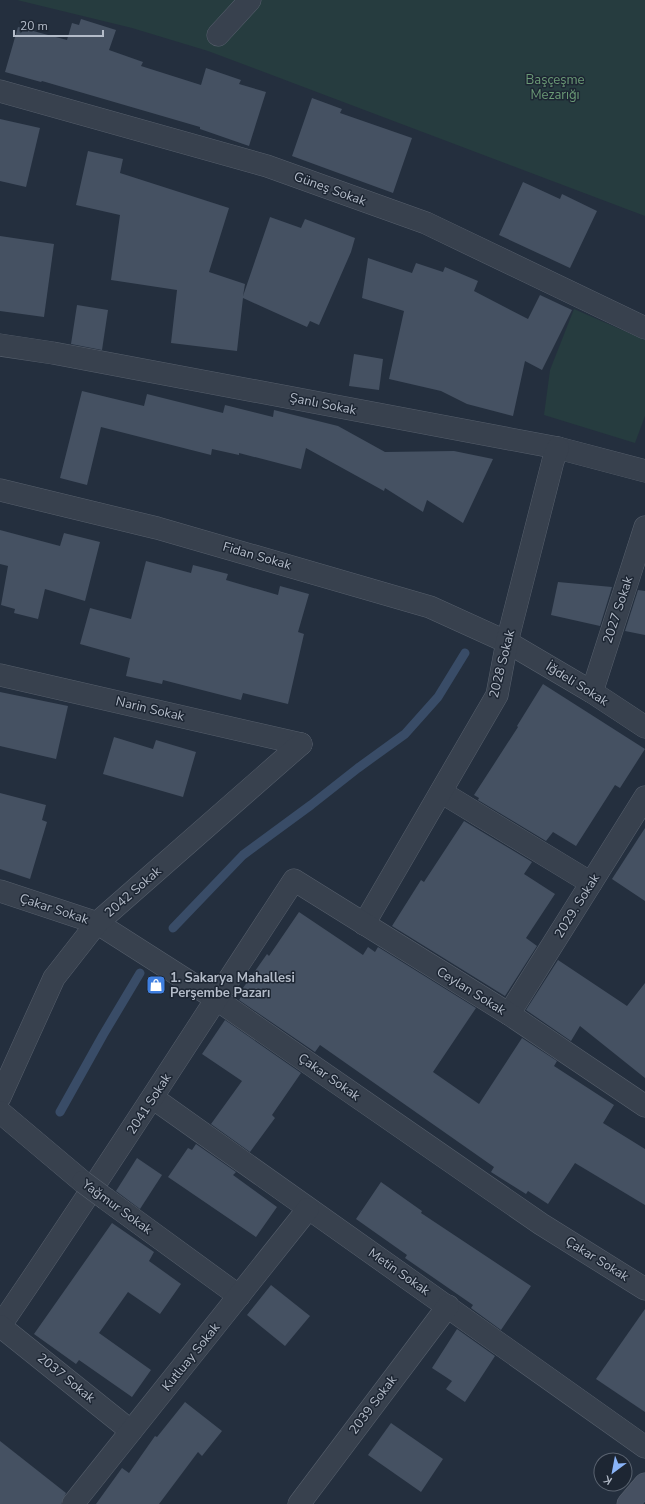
<svg xmlns="http://www.w3.org/2000/svg" width="645" height="1504" font-family="'Nunito Sans',sans-serif">
	<rect width="100%" height="100%" fill="#242f3e"/>
	<g fill="#263c3f">
		<path d="M 17,0 L 645,0 L 645,216 L 208,51 L 132,28 Z"/>
		<path d="M 574,309 L 645,340 L 645,416 L 635,443 L 544,415 L 550,370 Z"/>
	</g>
	<g fill="none" stroke-linecap="round" stroke-linejoin="round">
		<g stroke="#394c67" stroke-width="9">
			<path d="M 173,928 L 243,855 L 311,805 L 358,768 L 405,734 L 438,697 L 465,653"/>
			<path d="M 60,1112 L 103,1035 L 140,973"/>
		</g>
	</g>
	<g fill="#455162">
		<path d="M 81,19 L 116,30 L 109,50 L 143,62 L 141,66 L 201,85 L 206,68 L 241,80 L 239,84 L 266,92 L 249,146 L 200,129 L 200,127 L 42,81 L 41,82 L 5,72 L 18,27 L 67,40 L 72,23 L 79,25 Z"/>
		<path d="M 312,98 L 342,109 L 340,113 L 412,138 L 393,193 L 292,156 Z"/>
		<path d="M 0,119 L 40,128 L 26,187 L 0,181 Z"/>
		<path d="M 88,151 L 123,159 L 120,173 L 229,208 L 209,272 L 245,284 L 243,296 L 270,217 L 301,228 L 305,219 L 355,238 L 351,252 L 319,325 L 310,321 L 307,327 L 243,298 L 237,351 L 171,343 L 177,290 L 111,280 L 120,215 L 76,205 Z"/>
		<path d="M 523,182 L 560,199 L 562,194 L 597,211 L 570,268 L 499,235 Z"/>
		<path d="M 0,236 L 54,244 L 44,317 L 0,311 Z"/>
		<path d="M 368,258 L 412,273 L 416,263 L 443,272 L 445,267 L 478,281 L 474,291 L 528,319 L 540,295 L 572,310 L 542,370 L 525,361 L 513,416 L 467,404 L 441,391 L 389,379 L 404,311 L 362,298 Z"/>
		<path d="M 77,305 L 108,310 L 102,350 L 71,344 Z"/>
		<path d="M 354,354 L 383,359 L 379,390 L 349,386 Z"/>
		<path d="M 82,391 L 144,406 L 147,394 L 223,413 L 225,405 L 273,417 L 274,410 L 338,426 L 385,452 L 454,451 L 493,459 L 463,523 L 427,500 L 423,512 L 385,488 L 384,491 L 306,448 L 301,469 L 239,453 L 239,455 L 212,449 L 211,455 L 101,427 L 87,485 L 60,478 Z"/>
		<path d="M 0,530 L 60,546 L 64,533 L 100,542 L 85,601 L 45,589 L 38,619 L 14,613 L 15,609 L 1,605 L 8,566 L 0,564 Z"/>
		<path d="M 146,561 L 191,573 L 193,565 L 228,574 L 226,580 L 278,595 L 280,586 L 309,594 L 298,632 L 304,634 L 288,704 L 243,693 L 241,700 L 163,680 L 162,684 L 126,676 L 130,658 L 80,644 L 90,608 L 131,619 Z"/>
		<path d="M 558,582 L 612,587 L 600,626 L 551,615 Z"/>
		<path d="M 638,590 L 645,591 L 645,635 L 625,631 Z"/>
		<path d="M 543,684 L 645,749 L 620,788 L 615,785 L 576,846 L 553,832 L 546,841 L 478,800 L 479,798 L 474,795 L 518,727 L 517,726 Z"/>
		<path d="M 0,692 L 68,706 L 56,759 L 0,746 Z"/>
		<path d="M 114,737 L 153,749 L 156,740 L 196,752 L 183,797 L 103,774 Z"/>
		<path d="M 0,793 L 46,805 L 42,820 L 47,822 L 30,879 L 0,869 Z"/>
		<path d="M 464,821 L 532,862 L 524,874 L 555,894 L 526,938 L 537,946 L 505,996 L 392,926 L 421,880 L 424,882 Z"/>
		<path d="M 645,828 L 645,901 L 612,879 Z"/>
		<path d="M 299,912 L 363,955 L 368,947 L 375,952 L 378,947 L 476,1008 L 433,1072 L 479,1104 L 522,1038 L 557,1061 L 554,1066 L 614,1105 L 603,1123 L 645,1149 L 645,1205 L 575,1163 L 548,1204 L 528,1191 L 526,1194 L 491,1172 L 494,1167 L 320,1045 L 315,1052 L 239,1000 L 246,990 L 243,988 L 267,954 L 269,956 Z"/>
		<path d="M 558,960 L 627,1006 L 645,983 L 645,1078 L 580,1026 L 571,1041 L 526,1010 Z"/>
		<path d="M 225,1020 L 301,1073 L 272,1115 L 275,1118 L 250,1152 L 211,1124 L 242,1081 L 202,1054 Z"/>
		<path d="M 196,1144 L 236,1172 L 233,1175 L 277,1207 L 256,1237 L 168,1177 L 188,1148 L 192,1150 Z"/>
		<path d="M 137,1158 L 162,1175 L 140,1209 L 116,1191 Z"/>
		<path d="M 381,1182 L 422,1211 L 421,1213 L 531,1286 L 501,1330 L 471,1308 L 473,1305 L 405,1258 L 407,1255 L 356,1219 Z"/>
		<path d="M 112,1223 L 154,1252 L 149,1261 L 181,1284 L 160,1314 L 128,1292 L 99,1333 L 151,1370 L 132,1397 L 79,1360 L 76,1364 L 34,1334 Z"/>
		<path d="M 271,1285 L 310,1316 L 285,1346 L 247,1315 Z"/>
		<path d="M 645,1309 L 645,1412 L 596,1379 Z"/>
		<path d="M 457,1329 L 495,1356 L 465,1402 L 446,1389 L 452,1381 L 432,1368 Z"/>
		<path d="M 185,1402 L 222,1431 L 202,1456 L 198,1452 L 159,1504 L 96,1504 L 122,1468 L 129,1473 L 155,1436 L 157,1437 Z"/>
		<path d="M 391,1423 L 443,1459 L 421,1492 L 368,1455 Z"/>
		<path d="M 0,1441 L 66,1493 L 61,1504 L 0,1504 Z"/>
	</g>
	<g fill="none" stroke-linecap="round" stroke-linejoin="round">
		<defs>
			<path id="pedestrian" d="M 218,35 L 250,0"/>
			<g id="minor">
				<path d="M 0,91 L 267,166 L 426,223 L 645,328"/>
				<path d="M 0,345 L 53,353 L 558,448 L 645,471"/>
				<path d="M 0,490 L 157,528 L 430,607 L 507,642 L 592,692 L 645,727"/>
				<path d="M 0,675 L 301,744"/>
				<path d="M 592,692 L 645,527"/>
				<path d="M 441,792 L 591,883"/>
				<path d="M 0,891 L 97,923 L 216,999 L 541,1224 L 645,1289"/>
				<path d="M 364,924 L 497,695 L 507,642 L 553,461 L 558,448"/>
				<path d="M 509,1014 L 645,797"/>
				<path d="M 0,1097 L 54,978 L 97,923 L 301,744"/>
				<path d="M 153,1098 L 645,1447"/>
				<path d="M 0,1112 L 83,1182"/>
				<path d="M 106,1199 L 239,1296"/>
				<path d="M 0,1326 C 101,1179 196,1029 294,880 L 509,1014 L 645,1106"/>
				<path d="M 0,1326 L 131,1431"/>
				<path d="M 73,1504 L 308,1209"/>
				<path d="M 299,1504 L 448,1306"/>
			</g>
			<path id="secondary" d="M 628,1504 L 645,1484"/>
		</defs>
		<use href="#pedestrian" stroke="#565f6c" stroke-width="23"/>
		<use href="#minor" stroke="#565f6c" stroke-width="23"/>
		<use href="#secondary" stroke="#565f6c" stroke-width="23"/>
		<use href="#pedestrian" stroke="#38414e" stroke-width="22"/>
		<use href="#minor" stroke="#38414e" stroke-width="22"/>
		<use href="#secondary" stroke="#465061" stroke-width="22"/>
		<defs>
			<path id="minor-bridge" d="M 83,1182 L 106,1199"/>
		</defs>
		<use href="#minor-bridge" stroke="#565f6c" stroke-width="23" stroke-linecap="butt"/>
		<use href="#minor-bridge" stroke="#38414e" stroke-width="22"/>
	</g>
	<defs>
		<symbol id="shop-square" viewBox="-11 -11 22 22"><rect x="-9" y="-9" width="18" height="18" rx="4" fill="#3f7fe0" stroke="#1d2633"/><path d="M-5-2.5h2.3a2.7 3.5 0 0 1 5.4 0H5L5.5 6h-11ZM-1.5-2.5h3a1.5 2.3 0 0 0-3 0Z" fill="#fff"/></symbol>
	</defs>
	<g fill-rule="evenodd">
		<use href="#shop-square" x="145" y="974" width="22" height="22"/>
	</g>
	<g text-anchor="middle" dominant-baseline="central" stroke-width="3" stroke-linejoin="round" paint-order="stroke">
		<g font-size="13" fill="#6b9a76" stroke="#1d2633">
			<text x="555" y="80">Başçeşme<tspan x="555" dy="15">Mezarığı</tspan></text>
		</g>
		<g font-size="13" fill="#b4bcc9" stroke="#1d2633">
			<text transform="translate(330 189) rotate(20)">Güneş Sokak</text>
			<text transform="translate(323 404) rotate(11)">Şanlı Sokak</text>
			<text transform="translate(257 556) rotate(16)">Fidan Sokak</text>
			<text transform="translate(618 610) rotate(-72)">2027 Sokak</text>
			<text transform="translate(502 664) rotate(-76)">2028 Sokak</text>
			<text transform="translate(577 684) rotate(32)">İğdeli Sokak</text>
			<text transform="translate(150 709) rotate(13)">Narin Sokak</text>
			<text transform="translate(133 892) rotate(-41)">2042 Sokak</text>
			<text transform="translate(577 906) rotate(-58)">2029. Sokak</text>
			<text transform="translate(54 909) rotate(18)">Çakar Sokak</text>
			<text transform="translate(471 991) rotate(32)">Ceylan Sokak</text>
			<text transform="translate(329 1077) rotate(35)">Çakar Sokak</text>
			<text transform="translate(149 1104) rotate(-57)">2041 Sokak</text>
			<text transform="translate(117 1207) rotate(36)">Yağmur Sokak</text>
			<text transform="translate(597 1259) rotate(32)">Çakar Sokak</text>
			<text transform="translate(399 1272) rotate(35)">Metin Sokak</text>
			<text transform="translate(191 1357) rotate(-51)">Kutluay Sokak</text>
			<text transform="translate(66 1378) rotate(39)">2037 Sokak</text>
			<text transform="translate(373 1405) rotate(-53)">2039 Sokak</text>
		</g>
		<g font-size="13" font-weight="bold" fill="#b4bcc9" stroke="#1d2633" text-anchor="start">
			<text x="170" y="978">1. Sakarya Mahallesi<tspan x="170" dy="15">Perşembe Pazarı</tspan></text>
		</g>
	</g>
	<g transform="translate(613 1472) rotate(212)"><circle r="19" fill="#1d2633" stroke="#59626f"/>
	<path d="M0-3L7 15L0 10L-7 15Z" fill="#8ab4f8"/>
	<text y="-6" font-size="11" font-weight="bold" text-anchor="middle" fill="#b4bcc9">K</text>
	</g>
	<path d="M14 30v6h89v-6" fill="none" stroke="#b4bcc9" stroke-width="2"/>
	<text x="20" y="30" font-size="12" fill="#b4bcc9" stroke="#1d2633" stroke-width="3" paint-order="stroke">20 m</text>
</svg>
